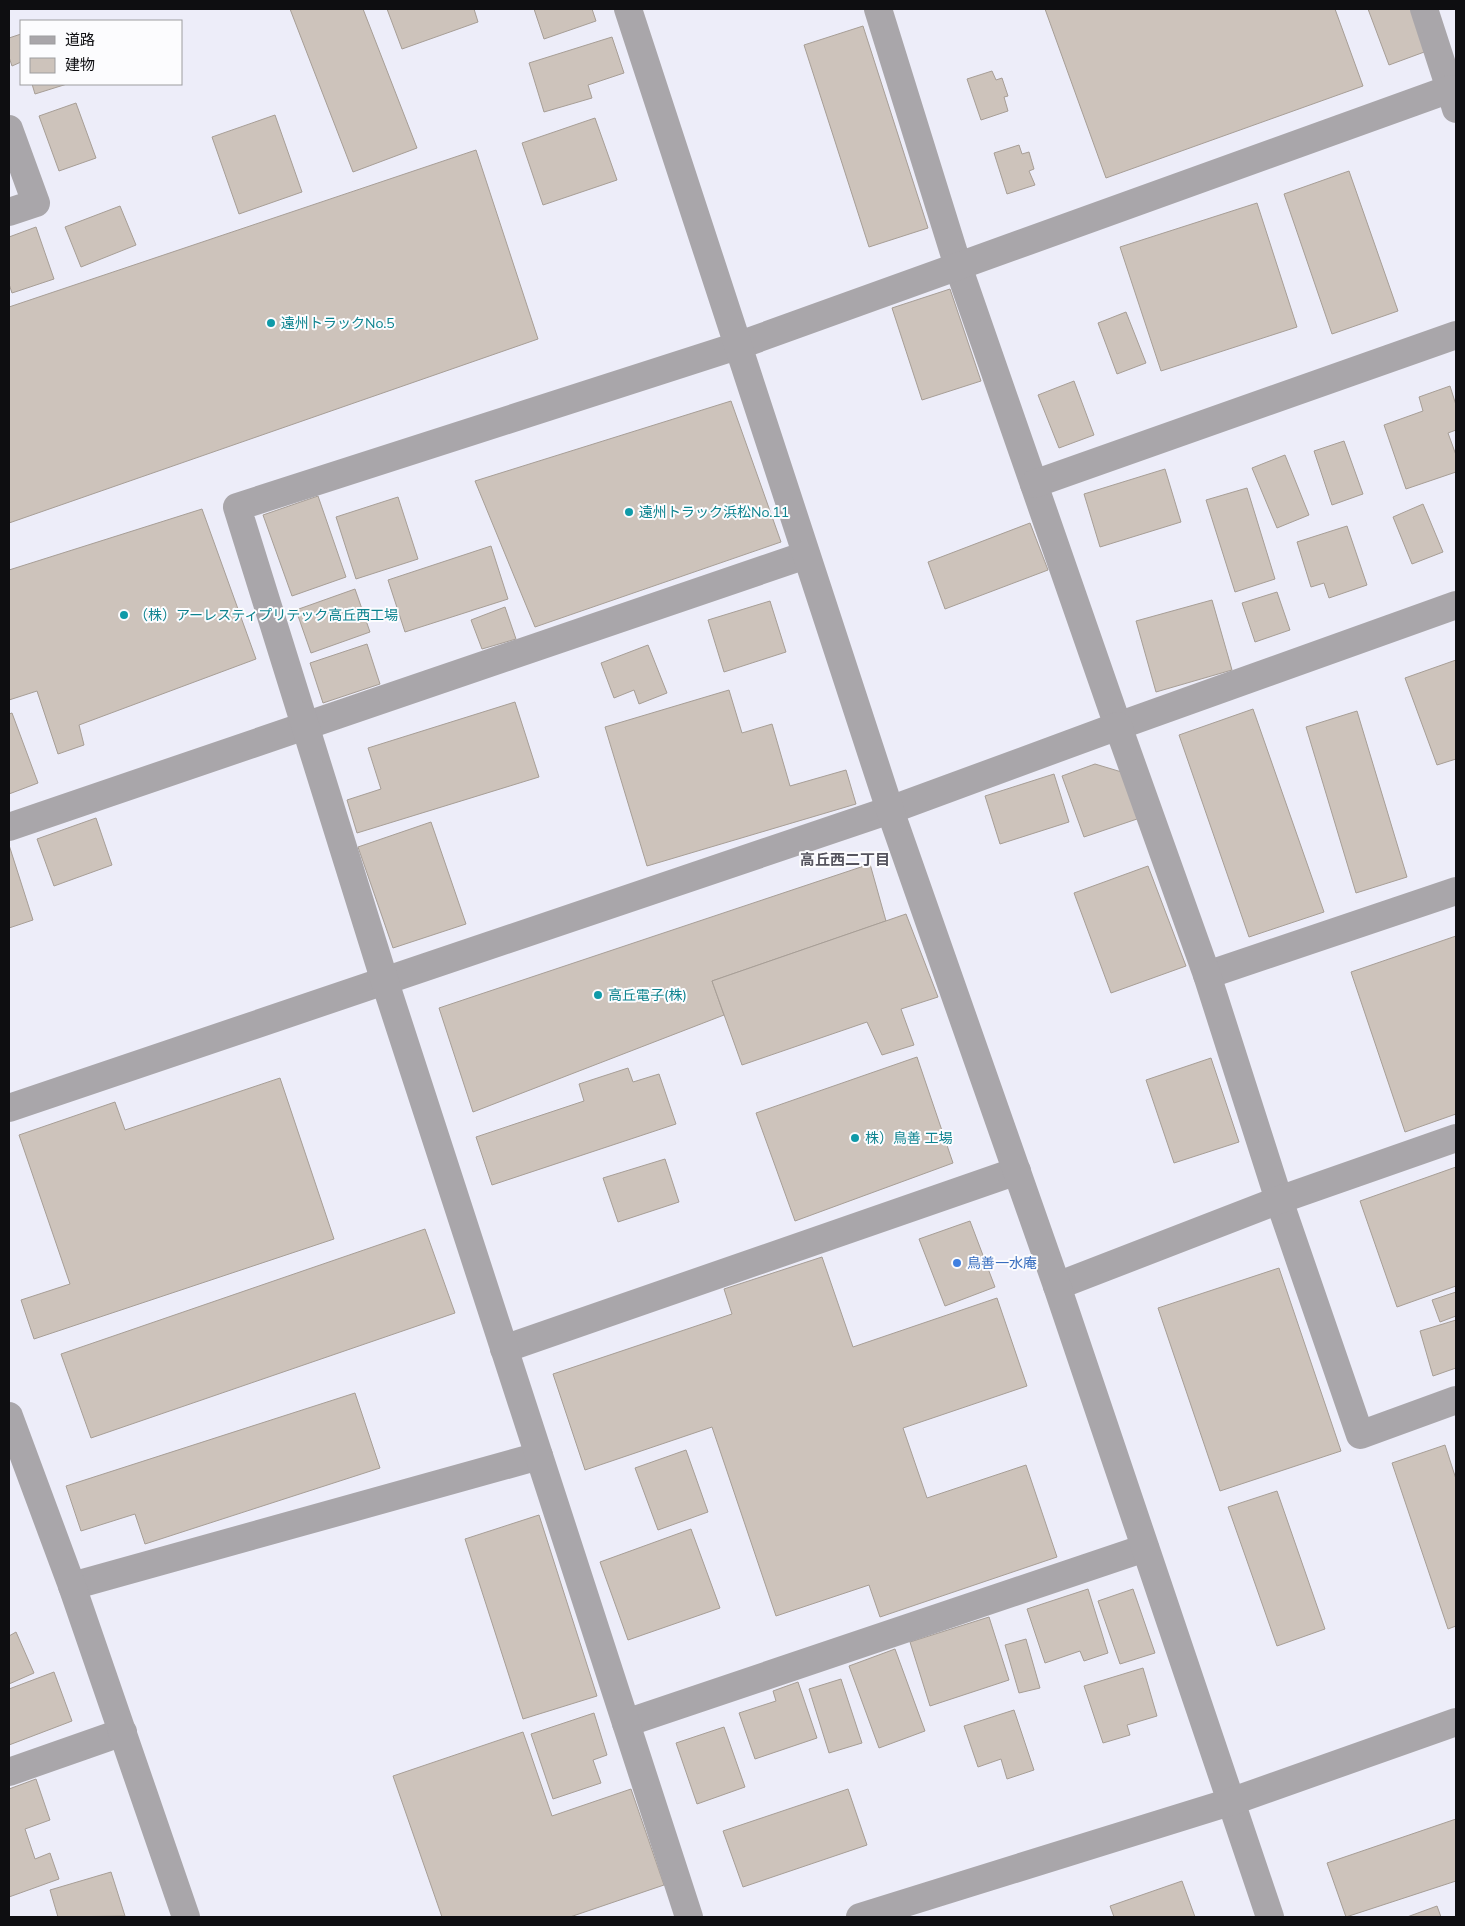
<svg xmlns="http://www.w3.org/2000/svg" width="1465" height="1926" font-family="Mulish,'Noto Sans JP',sans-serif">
	<rect width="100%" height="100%" fill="#ededf9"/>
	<g fill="#cdc3bb" stroke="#a79e96">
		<path d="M 290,9 L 363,9 L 417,148 L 353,172 Z"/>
		<path d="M 387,9 L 474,9 L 478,22 L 402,49 Z"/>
		<path d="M 534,9 L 592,9 L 596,21 L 544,39 Z"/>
		<path d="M 1045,9 L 1335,9 L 1363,86 L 1106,178 Z"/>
		<path d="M 1368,9 L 1411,9 L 1427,51 L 1389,65 Z"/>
		<path d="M 863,26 L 928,228 L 869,247 L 804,45 Z"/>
		<path d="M 21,34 L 21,62 L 12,66 L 9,57 L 9,38 Z"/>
		<path d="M 612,37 L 624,73 L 588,85 L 592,98 L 544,112 L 529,63 Z"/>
		<path d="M 992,71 L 996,80 L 1002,78 L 1008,96 L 1004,97 L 1008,111 L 981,120 L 967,79 Z"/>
		<path d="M 32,84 L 67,84 L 35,94 Z"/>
		<path d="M 76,103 L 96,158 L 59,171 L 39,116 Z"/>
		<path d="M 275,115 L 302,192 L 239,214 L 212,137 Z"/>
		<path d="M 595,118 L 617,180 L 543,205 L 522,143 Z"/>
		<path d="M 1019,145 L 1022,154 L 1029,152 L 1034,169 L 1029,171 L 1035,185 L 1007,194 L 994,153 Z"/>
		<path d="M 476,150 L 538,339 L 9,523 L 9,307 Z"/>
		<path d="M 1349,171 L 1398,311 L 1332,334 L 1284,194 Z"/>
		<path d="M 1257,203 L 1297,327 L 1161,371 L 1120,247 Z"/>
		<path d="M 120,206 L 136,245 L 81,267 L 65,227 Z"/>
		<path d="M 36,227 L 54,279 L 12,293 L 9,284 L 9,237 Z"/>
		<path d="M 950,289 L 981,381 L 922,400 L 892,308 Z"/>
		<path d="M 1126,312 L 1146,363 L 1117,374 L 1098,323 Z"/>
		<path d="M 1074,381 L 1094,435 L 1059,448 L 1038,395 Z"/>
		<path d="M 1450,386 L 1456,405 L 1456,430 L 1448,433 L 1456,455 L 1456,472 L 1406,489 L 1384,425 L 1423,411 L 1419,397 Z"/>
		<path d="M 731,401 L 781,542 L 535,627 L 475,481 Z"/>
		<path d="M 1344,441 L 1363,494 L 1332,505 L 1314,451 Z"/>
		<path d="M 1285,455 L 1309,515 L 1277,528 L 1252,468 Z"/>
		<path d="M 1165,469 L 1181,522 L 1100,547 L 1084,494 Z"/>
		<path d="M 1247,488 L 1275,579 L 1235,592 L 1206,500 Z"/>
		<path d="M 318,496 L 346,577 L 292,596 L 263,515 Z"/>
		<path d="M 398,497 L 418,559 L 356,579 L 336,517 Z"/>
		<path d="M 1423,504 L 1443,552 L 1412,564 L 1393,517 Z"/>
		<path d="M 202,509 L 256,659 L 79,725 L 84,745 L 58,754 L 37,691 L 9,700 L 9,570 Z"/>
		<path d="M 1030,523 L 1048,570 L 945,609 L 928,562 Z"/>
		<path d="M 1347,526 L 1367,585 L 1329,598 L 1324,583 L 1311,587 L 1297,542 Z"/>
		<path d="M 491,546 L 508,599 L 405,632 L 388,580 Z"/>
		<path d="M 355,589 L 370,632 L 311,653 L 296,610 Z"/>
		<path d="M 1277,592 L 1290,630 L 1255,642 L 1242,603 Z"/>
		<path d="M 1212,600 L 1232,670 L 1156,692 L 1136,621 Z"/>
		<path d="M 770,601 L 786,652 L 724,672 L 708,620 Z"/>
		<path d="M 505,607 L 516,639 L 482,649 L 471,620 Z"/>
		<path d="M 367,644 L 380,684 L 323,703 L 310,663 Z"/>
		<path d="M 648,645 L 667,693 L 639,704 L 634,690 L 614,698 L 601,663 Z"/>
		<path d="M 1456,660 L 1456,759 L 1437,765 L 1405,678 Z"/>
		<path d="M 729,690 L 742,733 L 772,724 L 790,786 L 846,770 L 856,804 L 647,866 L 605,727 Z"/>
		<path d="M 515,702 L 539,777 L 357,833 L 347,800 L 381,789 L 368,748 Z"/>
		<path d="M 1253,709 L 1324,912 L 1249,937 L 1179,735 Z"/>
		<path d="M 1357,711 L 1407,877 L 1356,893 L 1306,727 Z"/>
		<path d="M 12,713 L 38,783 L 9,794 L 9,714 Z"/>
		<path d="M 1095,764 L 1125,773 L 1140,818 L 1084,837 L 1062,776 Z"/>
		<path d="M 1054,774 L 1069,822 L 1000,844 L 985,796 Z"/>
		<path d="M 96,818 L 112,865 L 54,886 L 37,839 Z"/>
		<path d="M 431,822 L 466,924 L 393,948 L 358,847 Z"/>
		<path d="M 9,845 L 33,920 L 9,928 Z"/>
		<path d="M 870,864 L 886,921 L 712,981 L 724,1015 L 473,1112 L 439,1008 Z"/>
		<path d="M 1148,866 L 1186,966 L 1111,993 L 1074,893 Z"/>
		<path d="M 906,914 L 938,997 L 901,1009 L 914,1045 L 882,1055 L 867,1022 L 742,1065 L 712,981 Z"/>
		<path d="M 1456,936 L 1456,1114 L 1405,1132 L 1351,972 Z"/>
		<path d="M 917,1057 L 953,1163 L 795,1221 L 756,1113 Z"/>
		<path d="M 1211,1058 L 1239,1142 L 1174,1163 L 1146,1080 Z"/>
		<path d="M 628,1068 L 633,1082 L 659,1074 L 676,1124 L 492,1185 L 476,1137 L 584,1101 L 579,1084 Z"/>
		<path d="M 280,1078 L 334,1239 L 34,1339 L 21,1300 L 70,1284 L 19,1135 L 115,1102 L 125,1130 Z"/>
		<path d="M 665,1159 L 679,1202 L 618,1222 L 603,1178 Z"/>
		<path d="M 1456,1167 L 1456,1286 L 1397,1307 L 1360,1201 Z"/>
		<path d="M 970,1221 L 995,1287 L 945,1306 L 919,1239 Z"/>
		<path d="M 425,1229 L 455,1313 L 91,1438 L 61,1354 Z"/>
		<path d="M 822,1257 L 853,1347 L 997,1298 L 1027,1386 L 903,1428 L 927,1498 L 1026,1465 L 1057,1557 L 880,1617 L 869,1585 L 776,1616 L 712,1427 L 585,1470 L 553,1374 L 732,1314 L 724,1289 Z"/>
		<path d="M 1279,1268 L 1341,1451 L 1220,1491 L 1158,1308 Z"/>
		<path d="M 1456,1292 L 1456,1316 L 1440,1322 L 1432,1300 Z"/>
		<path d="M 1456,1320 L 1456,1368 L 1433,1376 L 1420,1331 Z"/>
		<path d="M 355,1393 L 380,1468 L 145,1544 L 135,1514 L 81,1531 L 66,1486 Z"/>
		<path d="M 1445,1445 L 1456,1479 L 1456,1626 L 1448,1629 L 1392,1463 Z"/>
		<path d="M 686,1450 L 708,1512 L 658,1530 L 635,1468 Z"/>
		<path d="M 1277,1491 L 1325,1629 L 1277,1646 L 1228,1507 Z"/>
		<path d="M 539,1515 L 597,1696 L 523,1719 L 465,1539 Z"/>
		<path d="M 691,1529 L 720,1608 L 628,1640 L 600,1562 Z"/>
		<path d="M 1088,1589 L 1108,1653 L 1084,1661 L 1080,1651 L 1045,1663 L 1027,1609 Z"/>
		<path d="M 1133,1589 L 1155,1653 L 1120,1664 L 1098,1601 Z"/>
		<path d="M 989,1617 L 1009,1680 L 930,1706 L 910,1642 Z"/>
		<path d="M 16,1632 L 34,1673 L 9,1684 L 9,1636 Z"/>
		<path d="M 1026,1639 L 1040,1688 L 1019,1693 L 1005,1645 Z"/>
		<path d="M 895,1649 L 925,1731 L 879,1748 L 849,1666 Z"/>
		<path d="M 1143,1668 L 1157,1716 L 1127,1725 L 1130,1735 L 1103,1743 L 1084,1686 Z"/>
		<path d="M 54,1672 L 72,1721 L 9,1745 L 9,1689 Z"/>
		<path d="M 841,1679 L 862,1743 L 829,1753 L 809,1689 Z"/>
		<path d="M 798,1682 L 817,1738 L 755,1759 L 739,1713 L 776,1701 L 773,1691 Z"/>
		<path d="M 1014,1710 L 1034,1770 L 1007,1779 L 1001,1759 L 978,1767 L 964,1726 Z"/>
		<path d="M 594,1713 L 607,1755 L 593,1760 L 601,1783 L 553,1799 L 531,1734 Z"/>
		<path d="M 724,1727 L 745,1787 L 697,1804 L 676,1743 Z"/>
		<path d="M 523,1732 L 552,1816 L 631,1789 L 664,1885 L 570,1917 L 442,1917 L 393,1776 Z"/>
		<path d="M 36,1779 L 50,1820 L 25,1829 L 35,1859 L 50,1853 L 59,1879 L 9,1897 L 9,1789 Z"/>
		<path d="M 848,1789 L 867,1845 L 743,1887 L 723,1831 Z"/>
		<path d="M 1456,1819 L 1456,1881 L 1346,1917 L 1327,1863 Z"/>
		<path d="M 111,1872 L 125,1916 L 58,1917 L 50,1890 Z"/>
		<path d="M 1182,1881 L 1195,1917 L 1114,1917 L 1110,1906 Z"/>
		<path d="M 1437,1906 L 1441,1917 L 1407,1917 Z"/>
	</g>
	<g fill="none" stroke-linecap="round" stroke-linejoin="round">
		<g stroke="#a9a6aa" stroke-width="28">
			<path d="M 878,9 L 958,266 L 1118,726 L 1456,605"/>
			<path d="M 1424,9 L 1450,89"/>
			<path d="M 9,129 L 36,203 L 9,212"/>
			<path d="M 1034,484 L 1456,335"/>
			<path d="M 9,827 L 806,555"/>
			<path d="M 1207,975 L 1456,891"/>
			<path d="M 9,1108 L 890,810 L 1118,726 L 1207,975 L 1279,1200 L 1360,1435 L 1456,1400"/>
			<path d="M 1057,1286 L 1279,1200 L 1456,1138"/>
			<path d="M 504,1349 L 1017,1171"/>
			<path d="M 72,1586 L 539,1456"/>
			<path d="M 626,1723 L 1145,1548"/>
			<path d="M 9,1772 L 123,1732"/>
			<path d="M 689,1917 L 385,982 L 237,507 L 737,346 L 1450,89 L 1456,109"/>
		</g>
		<g stroke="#a9a6aa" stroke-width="28">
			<path d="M 628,9 L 890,810 L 1057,1286 L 1270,1917"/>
			<path d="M 9,1416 L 72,1586 L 186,1917"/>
			<path d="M 860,1917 L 1230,1802 L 1456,1722"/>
		</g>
	</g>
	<g fill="#0f9aa8" stroke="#fcfcfe" stroke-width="2">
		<circle cx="271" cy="323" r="5"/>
		<circle cx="629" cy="512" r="5"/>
		<circle cx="124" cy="615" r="5"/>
		<circle cx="598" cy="995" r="5"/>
		<circle cx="855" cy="1138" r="5"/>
	</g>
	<circle fill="#3f7fe0" stroke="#fcfcfe" stroke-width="2" cx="957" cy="1263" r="5"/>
	<g text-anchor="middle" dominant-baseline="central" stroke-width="4" stroke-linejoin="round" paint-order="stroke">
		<g font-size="14" fill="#0d838f" stroke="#fcfcfe" text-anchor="start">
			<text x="281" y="323">遠州トラックNo.5</text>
			<text x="639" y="512">遠州トラック浜松No.11</text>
			<text x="134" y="615">（株）アーレスティプリテック高丘西工場</text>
			<text x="608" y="995">高丘電子(株)</text>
			<text x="865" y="1138">株）鳥善 工場</text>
		</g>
		<g font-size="14" fill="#366cbe" stroke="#fcfcfe" text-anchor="start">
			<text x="967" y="1263">鳥善一水庵</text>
		</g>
		<g font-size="15" font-weight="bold" fill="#56555f" stroke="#fcfcfe">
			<text x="845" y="859">高丘西二丁目</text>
		</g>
	</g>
	<rect width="1465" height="1926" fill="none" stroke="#0e0e11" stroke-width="20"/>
	<rect x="20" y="20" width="162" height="65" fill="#fcfcfe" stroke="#9d9d9f"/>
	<rect x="30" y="36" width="25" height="8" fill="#a9a6aa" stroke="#9d9d9f"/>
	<text x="65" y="45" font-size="15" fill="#0e0e11">道路</text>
	<rect x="30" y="58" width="25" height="15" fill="#cdc3bb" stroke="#9d9d9f"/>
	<text x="65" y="70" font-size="15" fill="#0e0e11">建物</text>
</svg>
